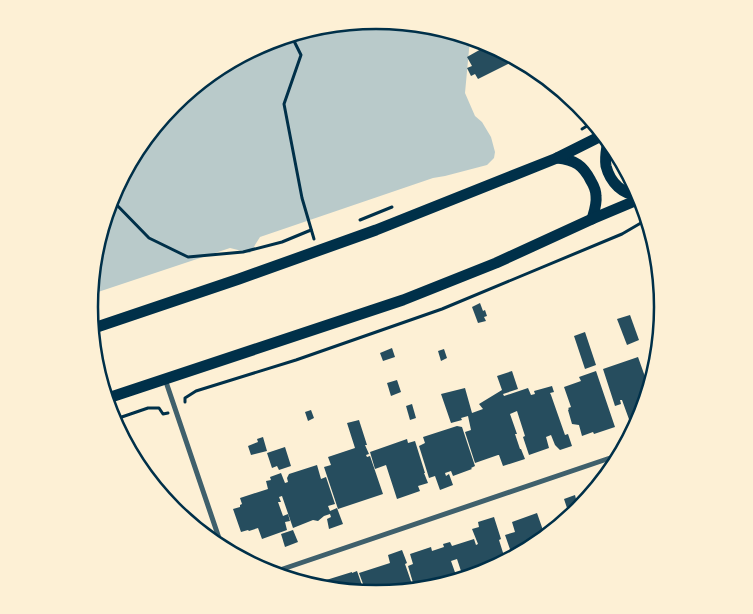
<svg xmlns="http://www.w3.org/2000/svg" width="753" height="614" font-family="Raleway,sans-serif">
	<rect width="100%" height="100%" fill="#fdf0d5"/>
	<path fill="#b9caca" d="M 377,20 L 470,39 L 465,93 L 475,116 L 482,122 L 491,137 L 495,152 L 494,158 L 487,165 L 445,176 L 433,178 L 260,237 L 250,253 L 230,248 L 92,294 L 111,197 L 174,104 L 267,42 Z"/>
	<g fill="#264d5e">
		<path d="M 490,44 L 509,57 L 512,62 L 478,79 L 475,74 L 471,76 L 467,68 L 472,66 L 467,57 Z"/>
		<path d="M 480,303 L 483,311 L 485,310 L 487,316 L 484,317 L 486,321 L 478,323 L 472,307 Z"/>
		<path d="M 630,315 L 639,340 L 627,345 L 617,319 Z"/>
		<path d="M 585,332 L 596,365 L 585,369 L 574,336 Z"/>
		<path d="M 392,348 L 395,357 L 383,361 L 380,353 Z"/>
		<path d="M 444,349 L 447,358 L 441,361 L 438,351 Z"/>
		<path d="M 638,357 L 648,385 L 642,417 L 630,422 L 622,400 L 620,400 L 621,404 L 615,406 L 603,369 Z"/>
		<path d="M 512,371 L 518,389 L 503,394 L 504,396 L 528,388 L 531,395 L 535,394 L 534,391 L 552,386 L 554,392 L 550,393 L 551,395 L 565,435 L 568,434 L 572,446 L 560,450 L 555,445 L 551,435 L 546,437 L 549,448 L 529,455 L 523,437 L 525,436 L 517,411 L 510,414 L 517,434 L 515,434 L 520,449 L 521,449 L 525,459 L 503,466 L 499,455 L 498,455 L 475,463 L 465,432 L 471,430 L 468,416 L 461,418 L 462,420 L 451,423 L 441,394 L 465,388 L 472,413 L 483,409 L 479,404 L 502,390 L 497,376 Z"/>
		<path d="M 596,371 L 615,427 L 594,434 L 593,432 L 582,436 L 579,425 L 572,424 L 568,410 L 569,409 L 568,408 L 571,407 L 564,387 L 581,381 L 579,377 Z"/>
		<path d="M 397,380 L 401,392 L 391,396 L 387,383 Z"/>
		<path d="M 412,404 L 416,418 L 410,420 L 406,406 Z"/>
		<path d="M 311,410 L 314,418 L 308,421 L 305,412 Z"/>
		<path d="M 359,420 L 367,445 L 365,445 L 369,454 L 366,455 L 367,457 L 370,456 L 383,494 L 338,509 L 324,467 L 331,465 L 328,457 L 355,448 L 347,423 Z"/>
		<path d="M 457,426 L 462,427 L 475,466 L 471,468 L 472,469 L 453,476 L 451,471 L 445,473 L 446,476 L 449,474 L 453,485 L 440,490 L 435,476 L 429,478 L 419,446 L 425,443 L 423,437 Z"/>
		<path d="M 263,437 L 267,451 L 251,455 L 248,446 L 258,442 L 257,439 Z"/>
		<path d="M 407,439 L 408,443 L 415,441 L 425,473 L 424,473 L 428,483 L 418,486 L 420,491 L 397,499 L 386,465 L 375,469 L 370,452 Z"/>
		<path d="M 285,447 L 291,466 L 279,470 L 277,466 L 272,468 L 267,453 Z"/>
		<path d="M 317,465 L 321,479 L 326,477 L 335,504 L 328,506 L 330,511 L 337,508 L 343,524 L 329,529 L 327,519 L 331,517 L 330,514 L 324,516 L 318,521 L 313,520 L 293,528 L 282,496 L 279,497 L 281,502 L 278,502 L 283,516 L 288,514 L 290,521 L 285,522 L 287,530 L 262,539 L 258,528 L 249,531 L 248,530 L 241,532 L 233,509 L 240,507 L 240,505 L 242,504 L 240,498 L 268,489 L 266,481 L 271,480 L 270,477 L 281,473 L 285,483 L 288,482 L 287,478 L 289,474 Z"/>
		<path d="M 575,495 L 576,499 L 584,497 L 585,501 L 579,510 L 558,524 L 556,518 L 569,514 L 564,499 Z"/>
		<path d="M 537,513 L 544,533 L 512,555 L 505,535 L 515,532 L 512,522 Z"/>
		<path d="M 494,517 L 501,539 L 499,540 L 505,559 L 486,572 L 463,577 L 457,559 L 451,561 L 457,578 L 414,586 L 408,566 L 413,564 L 410,554 L 431,547 L 432,551 L 444,547 L 443,544 L 450,542 L 452,546 L 474,539 L 476,545 L 478,544 L 472,529 L 479,527 L 478,522 Z"/>
		<path d="M 293,530 L 298,542 L 285,547 L 281,534 Z"/>
		<path d="M 402,550 L 407,563 L 405,564 L 413,587 L 376,594 L 366,592 L 359,573 L 390,563 L 388,555 Z"/>
		<path d="M 357,571 L 364,591 L 323,583 L 323,581 L 352,572 L 352,573 Z"/>
	</g>
	<g fill="none" stroke-linecap="round" stroke-linejoin="round">
		<g stroke="#003049" stroke-width="3">
			<path d="M 292,37 L 301,55 L 284,104 L 302,198 L 314,239"/>
			<path d="M 582,129 L 592,123"/>
			<path d="M 111,199 L 149,238 L 188,257 L 243,252 L 282,242 L 311,230"/>
			<path d="M 360,220 L 392,207"/>
			<path d="M 185,402 L 185,398 L 196,391 L 296,360 L 442,309 L 622,234 L 646,220"/>
			<path d="M 113,420 L 148,408 L 159,408 L 163,414 L 168,413"/>
		</g>
		<g stroke="#3f606c" stroke-width="5">
			<path d="M 165,379 L 220,541"/>
			<path d="M 271,573 L 616,456"/>
		</g>
		<g stroke="#003049" stroke-width="11">
			<path d="M 607,146 C 606,152 605,160 606,166 C 610,182 623,196 640,195"/>
			<path d="M 557,158 C 575,160 583,165 591,181 C 594,186 596,191 596,196 C 597,204 594,212 592,219"/>
			<path d="M 94,328 L 239,279 L 376,230 L 557,158 L 601,136"/>
			<path d="M 108,398 L 403,300 L 496,263 L 592,219 L 642,198"/>
		</g>
	</g>
	<path d="M0 0H753V614H0ZM98 307a278 278 0 1 1 556 0a278 278 0 1 1-556 0Z" fill="#fdf0d5" fill-rule="evenodd"/>
	<path fill="none" stroke="#003049" stroke-width="2.5" d="M98 307a278 278 0 1 1 556 0a278 278 0 1 1-556 0Z"/>
</svg>
